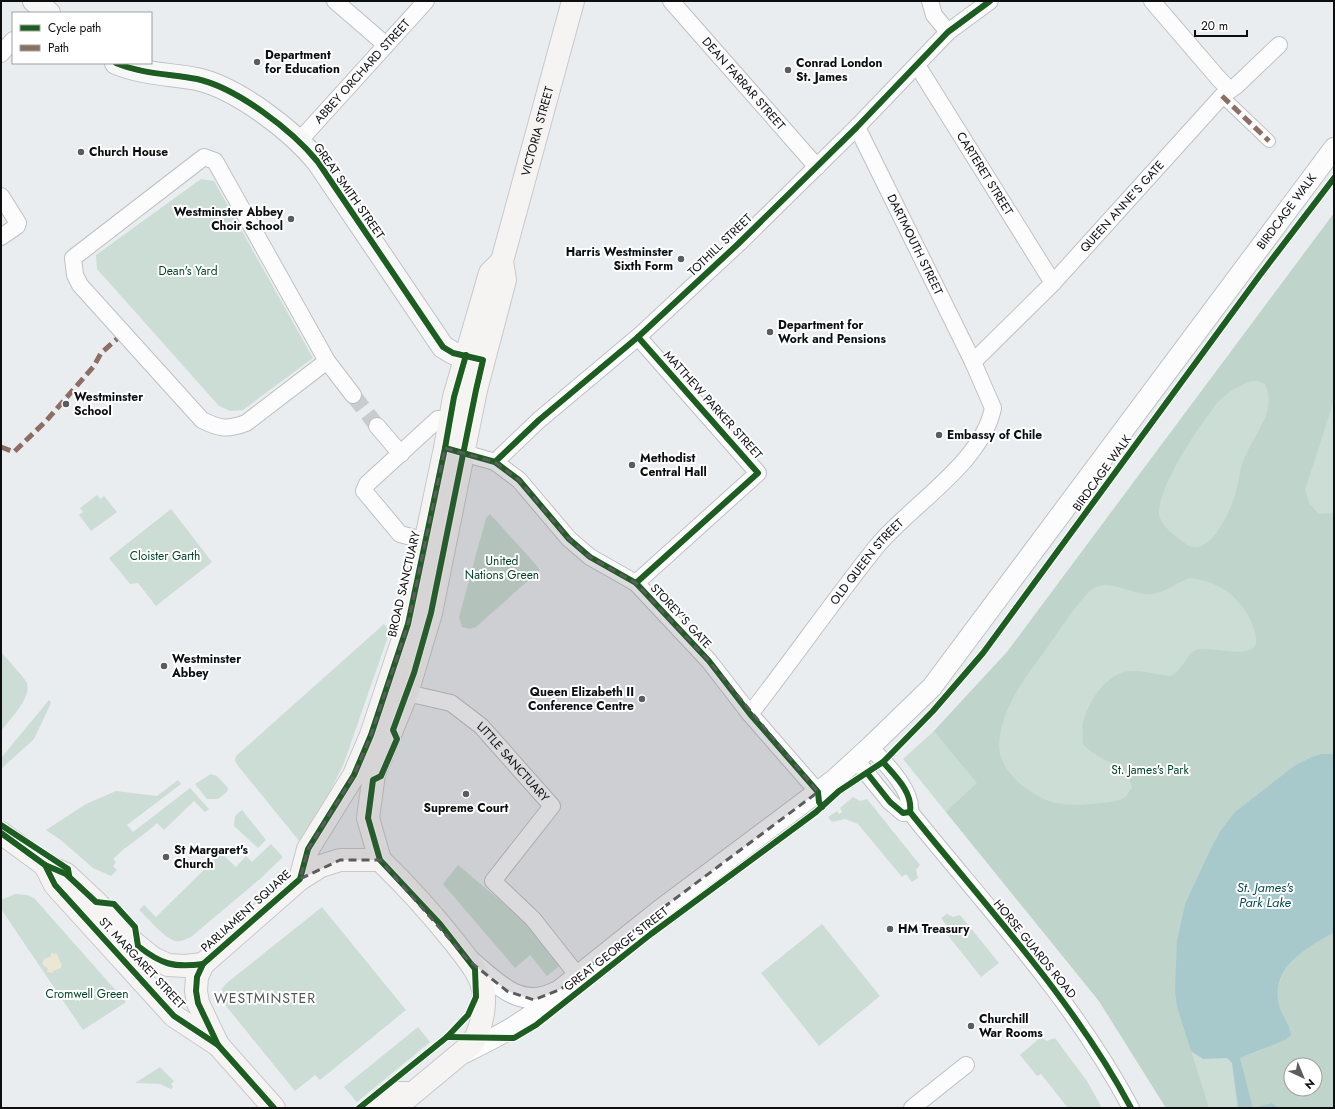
<svg xmlns="http://www.w3.org/2000/svg" width="1335" height="1109" font-family="Jost,sans-serif">
	<rect width="100%" height="100%" fill="#eaedf0"/>
	<g fill="#cbddd4" fill-rule="evenodd">
		<path d="M 201,179 L 214,181 L 313,358 L 243,410 L 230,411 L 219,406 L 97,269 L 96,255 Z"/>
		<path d="M 1334,214 L 1334,1108 L 1166,1108 L 1099,1001 L 903,759 L 934,731 L 1007,652 ZM 1291,1065 L 1315,1065 L 1315,1089 L 1291,1089 Z"/>
		<path d="M 97,495 L 100,499 L 104,496 L 117,512 L 91,531 L 79,515 L 83,512 L 80,508 Z"/>
		<path d="M 171,509 L 212,562 L 156,606 L 138,583 L 130,584 L 109,558 Z"/>
		<path d="M 490,514 L 539,568 L 539,571 L 476,627 L 470,629 L 462,627 L 459,617 L 486,518 Z"/>
		<path d="M 384,624 L 390,631 L 344,763 L 326,800 L 300,842 L 239,767 L 235,761 L 236,756 Z"/>
		<path d="M 1,652 C 7,659 24,677 27,683 C 32,698 9,720 1,731 Z"/>
		<path d="M 49,700 L 51,703 L 34,739 L 1,769 L 1,758 Z"/>
		<path d="M 211,774 L 217,776 L 228,788 L 227,792 L 218,799 L 207,799 L 195,784 Z"/>
		<path d="M 178,780 L 181,784 L 127,825 L 133,832 L 190,788 L 209,809 L 205,812 L 194,801 L 164,830 L 157,823 C 143,836 127,845 113,859 L 116,862 L 113,866 L 117,870 L 111,876 L 93,868 L 62,841 L 46,830 L 86,804 L 116,791 L 157,796 Z"/>
		<path d="M 853,797 L 860,801 L 867,799 L 920,865 L 916,870 L 918,878 L 912,882 L 906,874 L 902,877 L 858,824 L 845,819 L 832,822 L 828,817 L 837,811 L 839,814 L 842,812 L 840,808 Z"/>
		<path d="M 242,810 L 266,840 L 258,848 L 234,826 L 235,816 Z"/>
		<path d="M 271,844 L 283,857 L 260,879 L 191,937 C 186,939 182,942 176,941 C 166,940 147,917 139,910 L 144,905 L 156,917 L 221,853 L 236,867 L 246,856 L 252,862 Z"/>
		<path d="M 458,865 L 534,929 L 563,963 L 547,976 L 530,955 L 515,968 L 443,884 Z"/>
		<path d="M 15,894 L 27,895 L 34,898 L 126,1002 L 83,1030 L 1,909 L 1,900 Z"/>
		<path d="M 322,907 L 406,1010 L 320,1080 L 315,1075 L 295,1091 L 222,1001 C 218,994 222,987 228,982 Z"/>
		<path d="M 947,914 L 953,917 L 960,915 L 999,963 L 981,977 L 943,929 L 947,926 L 941,918 Z"/>
		<path d="M 822,924 L 880,996 L 819,1046 L 761,973 Z"/>
		<path d="M 418,1027 L 430,1042 L 357,1102 L 344,1087 Z"/>
		<path d="M 1041,1037 L 1047,1041 L 1055,1038 L 1087,1081 L 1102,1108 L 1068,1108 L 1041,1074 L 1037,1076 L 1020,1055 Z"/>
		<path d="M 160,1067 L 174,1081 L 171,1084 L 173,1087 L 171,1089 L 160,1084 L 135,1083 Z"/>
	</g>
	<g fill="#bfd4ca" fill-rule="evenodd">
		<path d="M 1334,213 L 1334,400 L 1305,490 L 1309,503 L 1319,514 L 1334,513 L 1334,754 L 1322,754 L 1294,766 L 1235,812 L 1221,830 L 1211,848 L 1185,904 L 1177,940 L 1177,1007 L 1209,1108 L 1166,1108 L 1099,1001 L 946,812 L 977,783 L 934,731 L 1007,652 ZM 1251,381 L 1258,381 L 1265,384 C 1279,415 1248,439 1241,468 C 1239,476 1238,484 1236,492 C 1232,507 1216,544 1198,547 C 1190,549 1183,542 1177,537 C 1170,532 1160,523 1159,514 C 1158,485 1201,422 1220,400 C 1228,392 1240,385 1251,381 ZM 1190,578 C 1211,580 1229,589 1242,606 C 1249,615 1254,626 1256,637 C 1261,663 1212,646 1199,649 C 1188,652 1187,661 1180,668 C 1178,671 1174,674 1171,676 C 1158,675 1147,671 1134,671 C 1108,670 1089,700 1083,722 C 1082,729 1083,737 1083,744 C 1097,762 1128,762 1132,788 C 1129,791 1127,796 1124,798 C 1117,802 1108,802 1101,803 C 1085,805 1071,806 1055,803 C 1032,797 999,772 999,746 C 1000,705 1031,671 1053,639 C 1061,628 1086,589 1098,586 C 1115,581 1133,595 1151,594 C 1165,593 1177,582 1190,578 Z"/>
		<path d="M 1334,932 L 1334,1108 L 1279,1108 L 1272,1103 L 1253,1108 L 1240,1058 L 1262,1050 L 1291,1030 C 1257,982 1294,954 1334,932 ZM 1291,1065 L 1315,1065 L 1315,1089 L 1291,1089 Z"/>
	</g>
	<path fill="#ebe7d4" d="M 51,953 L 57,954 L 60,962 L 62,963 L 61,968 L 53,971 L 53,973 L 47,972 L 48,969 L 42,964 L 44,959 L 51,956 Z"/>
	<path fill="#a7c9cc" d="M 1322,754 L 1334,754 L 1334,932 C 1308,948 1270,966 1279,1005 C 1281,1015 1291,1026 1291,1035 L 1285,1040 L 1240,1058 L 1253,1108 L 1272,1103 L 1279,1108 L 1238,1108 L 1232,1063 L 1227,1058 L 1203,1059 L 1191,1051 L 1177,1007 L 1175,991 L 1177,940 L 1185,904 L 1211,848 L 1221,830 L 1235,812 L 1294,766 L 1312,757 Z"/>
	<g fill="none" stroke-linecap="round" stroke-linejoin="round">
		<path stroke="#c9ccce" stroke-width="16" stroke-dasharray="16 8" stroke-linecap="butt" d="M 353,395 L 377,426"/>
		<defs>
			<path id="pedestrian" d="M 1222,96 L 1269,141"/>
			<g id="minor">
				<path d="M 335,1 L 386,45"/>
				<path id="s1" d="M 671,1 L 817,167"/>
				<path d="M 930,1 L 934,15 L 948,32"/>
				<path d="M 1152,1 L 1219,79 L 1229,89"/>
				<path d="M 1,54 L 13,40"/>
				<path id="s2" d="M 917,65 L 1053,283"/>
				<path id="s3" d="M 857,127 L 973,362"/>
				<path id="s4" d="M 299,141 L 426,1"/>
				<path d="M 1,196 L 18,223 L 17,226 L 1,237"/>
				<path d="M 327,361 L 246,423 C 227,430 220,429 202,420 L 80,285 L 75,275 L 73,258 L 204,157 L 215,161 L 327,361 L 353,395"/>
				<path d="M 377,426 L 401,454"/>
				<path d="M 453,450 L 495,462 L 519,480 L 569,539 L 590,557 L 636,583 L 709,661 L 750,714 L 818,792"/>
				<path d="M 495,462 L 539,420 L 638,337 L 738,244 L 857,127 L 948,32 L 990,1"/>
				<path d="M 426,541 L 400,534 L 364,491 L 367,484 L 438,419 L 449,419"/>
				<path d="M 636,583 L 758,473 L 638,337"/>
				<path id="s5" d="M 407,693 L 451,703 L 481,726 L 552,806 L 493,881 L 533,919 L 578,976"/>
				<path id="s6" d="M 750,714 C 793,659 833,601 877,546 C 911,505 982,463 993,408 L 973,362 L 1053,283 L 1222,96 L 1236,86 L 1279,45"/>
				<path d="M 870,747 C 885,763 913,790 910,812 C 987,908 1073,999 1131,1108"/>
				<path d="M 856,760 L 890,802 L 903,813 L 910,812"/>
				<path d="M 912,1108 L 966,1065"/>
			</g>
			<g id="tertiary">
				<path d="M 470,961 C 497,982 519,1011 556,992"/>
				<path id="s7" d="M 464,1053 C 499,1036 534,1018 561,989 L 660,910 L 835,779 L 870,747 L 932,687 L 1334,148"/>
			</g>
			<g id="secondary">
				<path d="M 34,1 L 49,13"/>
				<path d="M 116,63 C 142,74 170,74 197,79 C 237,88 292,130 318,162 L 443,347 L 453,353 L 483,360"/>
			</g>
			<g id="primary">
				<path d="M 1,833 L 45,865 L 66,874 L 96,902 L 127,937 L 153,958 L 168,965 L 185,966 L 203,964"/>
				<path id="s8" d="M 380,860 L 368,818 L 374,774 L 407,693 L 431,613 L 476,390 L 505,280 L 502,261 L 573,1"/>
				<path d="M 45,865 L 55,885 L 174,1016 L 218,1045"/>
				<path d="M 300,879 L 308,849 L 354,775 L 371,735 L 408,624 L 445,448 L 454,397 L 490,273 L 502,261"/>
				<path d="M 274,1108 L 218,1045 L 198,1003 L 196,991 L 197,977 L 203,964 L 300,879 L 321,866 L 340,860 L 380,860 C 407,886 433,915 456,944 C 465,956 476,968 481,982 C 488,1001 482,1028 472,1044 L 395,1108"/>
				<path d="M 373,1108 L 392,1093 L 408,1093"/>
			</g>
		</defs>
		<use href="#pedestrian" stroke="#bfc0c3" stroke-width="14"/>
		<use href="#minor" stroke="#bfc0c3" stroke-width="18"/>
		<use href="#tertiary" stroke="#bfc0c3" stroke-width="22"/>
		<use href="#secondary" stroke="#bfc0c3" stroke-width="24"/>
		<use href="#primary" stroke="#c7c8ca" stroke-width="24"/>
		<use href="#pedestrian" stroke="#fcfcfd" stroke-width="12"/>
		<use href="#minor" stroke="#fcfcfd" stroke-width="16"/>
		<use href="#tertiary" stroke="#fcfcfd" stroke-width="20"/>
		<use href="#secondary" stroke="#f8f7f8" stroke-width="22"/>
		<use href="#primary" stroke="#f6f3f3" stroke-width="22"/>
		<g stroke="#8d6e63" stroke-width="5" stroke-dasharray="10 5" stroke-linecap="butt">
			<path d="M 1222,96 L 1269,141"/>
			<path d="M 1,447 L 14,452 L 46,421 L 94,366 L 101,353 L 117,339"/>
		</g>
		<defs>
			<g id="cycleway">
				<path d="M 116,63 C 142,74 170,74 197,79 C 237,88 292,130 318,162 L 443,347 L 453,353 L 483,360 L 476,390 L 431,613 L 414,673 L 393,730 L 397,739 L 381,776 L 373,780 L 368,818 L 380,860 L 440,924 L 475,969 L 476,997 L 468,1015 L 447,1037 L 359,1108"/>
				<path d="M 445,448 L 495,462 L 519,480 L 569,539 L 590,557 L 636,583 L 709,661 L 750,714 L 818,792 L 819,802 L 822,807"/>
				<path d="M 495,462 L 539,420 L 638,337 L 738,244 L 857,127 L 948,32 L 990,1"/>
				<path d="M 636,583 L 758,473 L 638,337"/>
				<path d="M 883,762 C 895,776 913,792 910,812 C 987,908 1073,999 1131,1108"/>
				<path d="M 867,773 L 890,802 L 903,813 L 910,812"/>
				<path d="M 1,825 L 68,869 L 69,875"/>
				<path d="M 1,833 L 45,865 L 66,874 L 96,902 L 114,904 L 135,927 L 138,946 C 161,964 173,968 203,964"/>
				<path d="M 45,865 L 55,885 L 174,1016 L 218,1045"/>
				<path d="M 447,1037 L 514,1038 L 536,1025 L 651,934 L 816,812 L 839,791 L 883,762 L 933,711 L 983,653 L 1260,275 L 1334,178"/>
				<path d="M 274,1108 L 218,1045 L 198,1003 L 196,991 L 197,977 L 203,964 L 300,879 L 308,849 L 354,775 L 371,735 L 408,624 L 445,448 L 454,397 L 466,355"/>
			</g>
		</defs>
		<use href="#cycleway" stroke="#fff" stroke-width="8"/>
		<use href="#cycleway" stroke="#1b5e20" stroke-width="6"/>
	</g>
	<path fill="#5a5c5e" fill-opacity="0.2" stroke="#5a5c5e" stroke-width="3" stroke-dasharray="8 5" stroke-linejoin="round" d="M 445,448 L 495,462 L 519,480 L 569,539 L 590,557 L 636,583 L 709,661 L 818,792 L 660,910 L 561,989 L 534,1000 L 507,991 L 468,960 L 380,860 L 340,860 L 300,879 L 308,849 L 354,775 L 371,735 L 408,624 Z"/>
	<g fill="#5a5c5e" stroke="#fff" stroke-width="1.5">
		<circle cx="257" cy="62" r="4"/>
		<circle cx="788" cy="70" r="4"/>
		<circle cx="81" cy="152" r="4"/>
		<circle cx="291" cy="219" r="4"/>
		<circle cx="681" cy="259" r="4"/>
		<circle cx="770" cy="332" r="4"/>
		<circle cx="66" cy="404" r="4"/>
		<circle cx="939" cy="435" r="4"/>
		<circle cx="632" cy="465" r="4"/>
		<circle cx="164" cy="666" r="4"/>
		<circle cx="642" cy="699" r="4"/>
		<circle cx="466" cy="794" r="4"/>
		<circle cx="166" cy="857" r="4"/>
		<circle cx="890" cy="929" r="4"/>
		<circle cx="971" cy="1026" r="4"/>
	</g>
	<g text-anchor="middle" dominant-baseline="central" stroke-width="4" stroke-linejoin="round" paint-order="stroke">
		<g font-size="12" font-weight="bold" fill="#0d0e10" stroke="#fff" text-anchor="start">
			<text x="265" y="55">Department<tspan x="265" dy="14">for Education</tspan></text>
			<text x="796" y="63">Conrad London<tspan x="796" dy="14">St. James</tspan></text>
			<text x="89" y="152">Church House</text>
			<text x="283" y="212" text-anchor="end">Westminster Abbey<tspan x="283" dy="14">Choir School</tspan></text>
			<text x="673" y="252" text-anchor="end">Harris Westminster<tspan x="673" dy="14">Sixth Form</tspan></text>
			<text x="778" y="325">Department for<tspan x="778" dy="14">Work and Pensions</tspan></text>
			<text x="74" y="397">Westminster<tspan x="74" dy="14">School</tspan></text>
			<text x="947" y="435">Embassy of Chile</text>
			<text x="640" y="458">Methodist<tspan x="640" dy="14">Central Hall</tspan></text>
			<text x="172" y="659">Westminster<tspan x="172" dy="14">Abbey</tspan></text>
			<text x="634" y="692" text-anchor="end">Queen Elizabeth II<tspan x="634" dy="14">Conference Centre</tspan></text>
			<text x="466" y="808" text-anchor="middle">Supreme Court</text>
			<text x="174" y="850">St Margaret's<tspan x="174" dy="14">Church</tspan></text>
			<text x="898" y="929">HM Treasury</text>
			<text x="979" y="1019">Churchill<tspan x="979" dy="14">War Rooms</tspan></text>
		</g>
		<g font-size="12" fill="#0d0e10" stroke="#fff">
			<text stroke="none"><textPath href="#s4" startOffset="94">ABBEY ORCHARD STREET</textPath></text>
			<text stroke="none"><textPath href="#s1" startOffset="110">DEAN FARRAR STREET</textPath></text>
			<text stroke="none"><textPath href="#s8" startOffset="754">VICTORIA STREET</textPath></text>
			<text stroke="none"><textPath href="#s2" startOffset="128">CARTERET STREET</textPath></text>
			<text transform="translate(349 191) rotate(55)">GREAT SMITH STREET</text>
			<text stroke="none"><textPath href="#s6" startOffset="659">QUEEN ANNE'S GATE</textPath></text>
			<text stroke="none"><textPath href="#s7" startOffset="1189">BIRDCAGE WALK</textPath></text>
			<text stroke="none"><textPath href="#s3" startOffset="131">DARTMOUTH STREET</textPath></text>
			<text transform="translate(720 245) rotate(-44)">TOTHILL STREET</text>
			<text transform="translate(713 405) rotate(48)">MATTHEW PARKER STREET</text>
			<text transform="translate(1102 473) rotate(-54)">BIRDCAGE WALK</text>
			<text stroke="none"><textPath href="#s6" startOffset="192">OLD QUEEN STREET</textPath></text>
			<text transform="translate(404 584) rotate(-77)">BROAD SANCTUARY</text>
			<text transform="translate(681 616) rotate(47)">STOREY'S GATE</text>
			<text stroke="none"><textPath href="#s5" startOffset="131">LITTLE SANCTUARY</textPath></text>
			<text transform="translate(246 911) rotate(-42)">PARLIAMENT SQUARE</text>
			<text transform="translate(616 949) rotate(-38)">GREAT GEORGE STREET</text>
			<text transform="translate(1035 949) rotate(51)">HORSE GUARDS ROAD</text>
			<text transform="translate(142 963) rotate(47)">ST. MARGARET STREET</text>
		</g>
		<g font-size="12" fill="#004529" stroke="#fff">
			<text x="188" y="271">Dean's Yard</text>
			<text x="165" y="556">Cloister Garth</text>
			<text x="502" y="561">United<tspan x="502" dy="14">Nations Green</tspan></text>
			<text x="1150" y="770">St. James's Park</text>
			<text x="87" y="994">Cromwell Green</text>
		</g>
		<g font-size="13" font-style="italic" fill="#024e50" stroke="#fff">
			<text x="1265" y="887">St. James's<tspan x="1265" dy="15">Park Lake</tspan></text>
		</g>
		<g font-size="14" letter-spacing="1" fill="#52555a" stroke="#fff">
			<text x="265" y="998">WESTMINSTER</text>
		</g>
	</g>
	<rect width="1335" height="1109" fill="none" stroke="#0d0e10" stroke-width="4"/>
	<rect x="12" y="12" width="140" height="52" fill="#ffffff" stroke="#9e9f9f"/>
	<rect x="20" y="25" width="20" height="6" fill="#1b5e20" stroke="#9e9f9f"/>
	<text x="48" y="32" font-size="12" fill="#0d0e10">Cycle path</text>
	<rect x="20" y="45" width="20" height="6" fill="#8d6e63" stroke="#9e9f9f"/>
	<text x="48" y="52" font-size="12" fill="#0d0e10">Path</text>
	<g transform="translate(1303 1077) rotate(136)"><circle r="19" fill="#ffffff" stroke="#9e9f9f"/>
	<path d="M0-3L7 15L0 10L-7 15Z" fill="#5a5c5e"/>
	<text y="-6" font-size="11" font-weight="bold" text-anchor="middle" fill="#0d0e10">N</text>
	</g>
	<path d="M1195 30v6h52v-6" fill="none" stroke="#0d0e10" stroke-width="2"/>
	<text x="1201" y="30" font-size="12" fill="#0d0e10" stroke="#ffffff" stroke-width="3" paint-order="stroke">20 m</text>
</svg>
